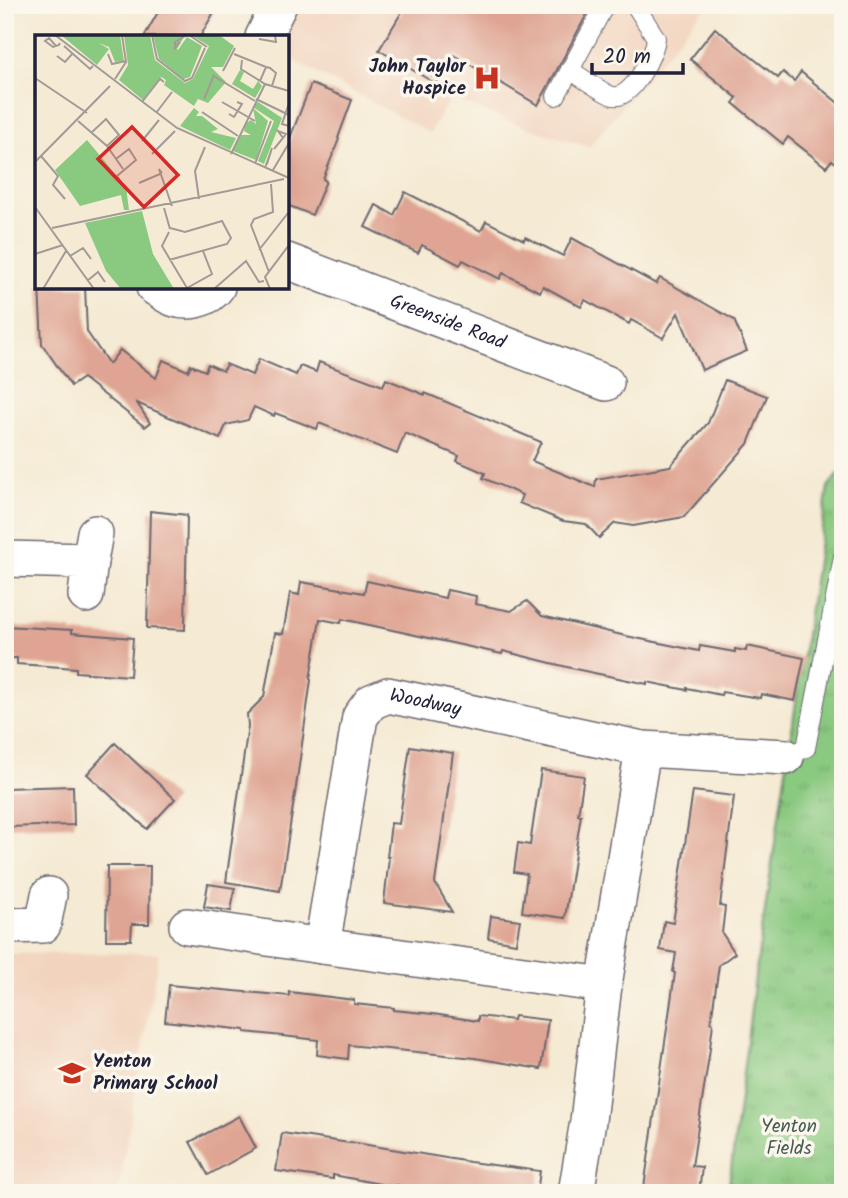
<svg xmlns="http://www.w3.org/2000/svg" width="848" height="1198" font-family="Kalam,sans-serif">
	<defs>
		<pattern id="park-tufts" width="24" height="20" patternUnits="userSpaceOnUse" patternTransform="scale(1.75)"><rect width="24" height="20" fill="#8ac980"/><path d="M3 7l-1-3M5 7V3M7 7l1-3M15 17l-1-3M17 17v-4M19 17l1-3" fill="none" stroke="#77ac70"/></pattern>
	</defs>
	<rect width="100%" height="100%" fill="#fbf7ec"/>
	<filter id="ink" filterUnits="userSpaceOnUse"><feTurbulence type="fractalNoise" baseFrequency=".0143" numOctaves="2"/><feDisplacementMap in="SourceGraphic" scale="14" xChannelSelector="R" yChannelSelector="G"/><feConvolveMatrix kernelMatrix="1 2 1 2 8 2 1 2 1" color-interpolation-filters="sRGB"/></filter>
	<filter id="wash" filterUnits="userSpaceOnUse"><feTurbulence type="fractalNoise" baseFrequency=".00686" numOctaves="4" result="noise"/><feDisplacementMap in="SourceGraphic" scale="28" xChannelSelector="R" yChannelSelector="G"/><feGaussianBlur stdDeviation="1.57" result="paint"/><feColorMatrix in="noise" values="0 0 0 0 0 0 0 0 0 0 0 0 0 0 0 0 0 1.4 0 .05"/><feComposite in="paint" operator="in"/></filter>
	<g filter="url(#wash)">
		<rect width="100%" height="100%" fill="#f5ead3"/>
		<g fill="#f2d4be">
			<path d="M 299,5 L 707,5 L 589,147 L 528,128 L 450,98 L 430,133 L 287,57 L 287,37 L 281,37 Z"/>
			<path d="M 159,953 L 118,1193 L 5,1193 L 5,954 Z"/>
		</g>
		<path fill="url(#park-tufts)" stroke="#56765e" stroke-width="2" d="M 843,468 L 843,1193 L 728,1193 L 755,977 L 828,487 Z"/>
		<g id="blocks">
			<g fill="#dfa493">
				<path d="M 162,5 L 218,5 L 200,37 L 144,37 Z"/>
				<path d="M 406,5 L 592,5 L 538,105 L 454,55 L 436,84 L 379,50 Z"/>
				<path d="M 715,28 L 778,78 L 783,72 L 794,81 L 801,72 L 843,107 L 843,169 L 832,160 L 826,167 L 788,137 L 783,144 L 733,103 L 737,98 L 690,59 Z"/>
				<path d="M 311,84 L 352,100 L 338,138 L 339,139 L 323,179 L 326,181 L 312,215 L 287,205 L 287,146 Z"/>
				<path d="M 405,192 L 481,231 L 486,221 L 524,240 L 525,237 L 563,256 L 572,238 L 656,284 L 660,278 L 734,320 L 747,351 L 702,370 L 678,313 L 663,338 L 631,320 L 629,324 L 585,300 L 581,307 L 543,286 L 540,292 L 503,273 L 500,279 L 463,260 L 460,265 L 422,245 L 418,253 L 365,227 L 376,205 L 394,215 Z"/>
				<path d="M 39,287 L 85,287 L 87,332 L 109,364 L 120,350 L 156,378 L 163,360 L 188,371 L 191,365 L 205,371 L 208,364 L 223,371 L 226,364 L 252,375 L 259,359 L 296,375 L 300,366 L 316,372 L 319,362 L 383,386 L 386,379 L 425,395 L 425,393 L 541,442 L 532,461 L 595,487 L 596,479 L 670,466 L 708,423 L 725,380 L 767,396 L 748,444 L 684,517 L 633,526 L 615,523 L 599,538 L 586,524 L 563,521 L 519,503 L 522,495 L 483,478 L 485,473 L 457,461 L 459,456 L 405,433 L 397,454 L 319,423 L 317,429 L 275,413 L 274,416 L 254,407 L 248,420 L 226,425 L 220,439 L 137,403 L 150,423 L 145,427 L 83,378 L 71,386 L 42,344 Z"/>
				<path d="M 150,511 L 187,515 L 185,630 L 147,628 Z"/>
				<path d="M 367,581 L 445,598 L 447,590 L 476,596 L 475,604 L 511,611 L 527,601 L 542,616 L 626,636 L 699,651 L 700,646 L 735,652 L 735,649 L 746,651 L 747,646 L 804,658 L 795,701 L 761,694 L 760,698 L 722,692 L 721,695 L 687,688 L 687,690 L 647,682 L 647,684 L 575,669 L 503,651 L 502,654 L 342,619 L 341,623 L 320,619 L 310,679 L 311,680 L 296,787 L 280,891 L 226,882 L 248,726 L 247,714 L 264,697 L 275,633 L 283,634 L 290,593 L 299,595 L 301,582 L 364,593 Z"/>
				<path d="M 5,626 L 72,630 L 72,633 L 133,638 L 130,676 L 76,672 L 76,668 L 17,664 L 17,658 L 5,658 Z"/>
				<path d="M 115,743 L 175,799 L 147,829 L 87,774 Z"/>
				<path d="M 410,746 L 453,753 L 435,883 L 452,912 L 384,903 L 389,857 L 387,857 L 391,823 L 399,824 Z"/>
				<path d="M 541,770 L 584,776 L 578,815 L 581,815 L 565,918 L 522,912 L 527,874 L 514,872 L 518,843 L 530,845 Z"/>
				<path d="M 73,786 L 74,825 L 5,827 L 5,788 Z"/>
				<path d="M 693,791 L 734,796 L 720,906 L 725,907 L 722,933 L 735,953 L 719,965 L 711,1022 L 713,1023 L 709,1056 L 692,1166 L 702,1167 L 699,1193 L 644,1187 L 675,973 L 673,972 L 676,953 L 660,950 L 664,921 L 673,923 Z"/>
				<path d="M 107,866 L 150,866 L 149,924 L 132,924 L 131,940 L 106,940 Z"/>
				<path d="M 208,884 L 235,888 L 231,911 L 204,907 Z"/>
				<path d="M 491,916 L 520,920 L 516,943 L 488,938 Z"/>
				<path d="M 169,985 L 289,996 L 289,992 L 354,1000 L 354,1004 L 394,1008 L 394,1010 L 433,1014 L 478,1021 L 478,1016 L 513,1020 L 514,1016 L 548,1020 L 541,1069 L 475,1058 L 349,1045 L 348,1059 L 317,1055 L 318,1040 L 245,1032 L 245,1030 L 165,1021 Z"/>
				<path d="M 239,1116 L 256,1148 L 208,1175 L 190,1142 Z"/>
				<path d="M 282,1133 L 349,1143 L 350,1142 L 470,1162 L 540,1171 L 537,1193 L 446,1193 L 396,1185 L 396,1187 L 333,1175 L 333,1179 L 276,1171 Z"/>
			</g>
		</g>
	</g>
	<g filter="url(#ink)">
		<use href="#blocks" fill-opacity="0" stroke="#6c6870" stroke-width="2"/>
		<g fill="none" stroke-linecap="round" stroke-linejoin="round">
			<defs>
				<g id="lane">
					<path d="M 570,70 C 578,75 606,95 613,96 C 632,100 655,53 656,38 L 635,5"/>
					<path d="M 556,96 L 605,5"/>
					<path d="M 786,757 L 806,748 L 843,557"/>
				</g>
				<g id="street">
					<path d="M 263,37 L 279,5"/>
					<path id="s1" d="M 287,261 L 606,383"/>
					<path d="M 154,287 C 160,291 168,297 175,299 C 189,304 209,299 217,287"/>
					<path d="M 5,559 L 90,561 L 86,595"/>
					<path d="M 90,561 L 95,533"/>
					<path d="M 5,926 L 43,925 L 49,895"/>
					<path d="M 187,926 L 322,946"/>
					<path id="s2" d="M 604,985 L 322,946 L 360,717 L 371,702 L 388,695 L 643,749 L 786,757"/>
					<path d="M 576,1193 L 588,1121 L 604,985 L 643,749"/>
				</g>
			</defs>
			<use href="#lane" stroke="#6c6870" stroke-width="20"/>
			<use href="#street" stroke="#6c6870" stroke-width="38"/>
			<use href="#lane" stroke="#fff" stroke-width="18"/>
			<use href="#street" stroke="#fff" stroke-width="35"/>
		</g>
	</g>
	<defs>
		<symbol id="hospital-bare" viewBox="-9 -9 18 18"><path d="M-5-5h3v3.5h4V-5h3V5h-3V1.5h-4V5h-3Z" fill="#c8321e" stroke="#fbf7ec" stroke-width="2.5" paint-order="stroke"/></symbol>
		<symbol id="school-bare" viewBox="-9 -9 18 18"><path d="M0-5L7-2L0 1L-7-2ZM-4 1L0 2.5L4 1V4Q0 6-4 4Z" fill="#c8321e" stroke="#fbf7ec" stroke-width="2.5" paint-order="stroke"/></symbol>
	</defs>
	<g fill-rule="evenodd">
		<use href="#hospital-bare" x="468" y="59" width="38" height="38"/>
		<use href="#school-bare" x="53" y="1054" width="38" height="38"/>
	</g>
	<g text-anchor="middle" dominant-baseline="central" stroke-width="7" stroke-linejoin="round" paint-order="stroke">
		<g font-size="19" font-weight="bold" fill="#22223b" stroke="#fbf7ec" text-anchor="end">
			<text x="466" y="67">John Taylor<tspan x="466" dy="22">Hospice</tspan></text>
			<text x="93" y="1062" text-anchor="start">Yenton<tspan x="93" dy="22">Primary School</tspan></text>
		</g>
		<g font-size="19" fill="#22223b" stroke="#fbf7ec">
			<text stroke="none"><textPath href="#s1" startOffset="172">Greenside Road</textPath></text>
			<text stroke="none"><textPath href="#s2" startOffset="592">Woodway</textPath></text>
		</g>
		<g font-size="19" fill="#465c53" stroke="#fbf7ec">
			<text x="789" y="1127">Yenton<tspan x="789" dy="22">Fields</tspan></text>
		</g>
	</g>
	<g transform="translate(35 35)">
		<rect width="254" height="254" fill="#f5ead3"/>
		<path d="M 52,105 L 91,152 L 94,175 L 89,175 L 86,160 L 45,171 L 20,135 ZM 107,176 L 118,219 L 139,254 L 86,254 L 71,236 L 50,188 Z" fill="#8ac980"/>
		<path d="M 26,0 L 85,0 L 89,26 L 80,27 L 74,12 L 64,8 L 74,14 L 62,30 ZM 89,0 L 115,0 L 120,25 L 150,48 L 158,44 L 174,11 L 156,0 L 184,0 L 199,11 L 188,32 L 176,32 L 191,47 L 173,68 L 163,64 L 159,71 L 129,50 L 131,45 L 126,42 L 108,65 L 84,45 L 93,30 ZM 118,0 L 150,0 L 142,14 L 143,15 L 152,2 L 167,11 L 155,42 L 148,44 L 124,24 ZM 205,35 L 209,37 L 205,46 L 218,54 L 223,46 L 227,51 L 220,63 L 197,49 ZM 223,67 L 247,83 L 229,129 L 223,126 L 239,86 L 218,72 ZM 159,73 L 164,77 L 161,81 L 167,81 L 183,94 L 176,97 L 201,103 L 195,115 L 145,91 ZM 218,73 L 233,86 L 221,125 L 198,116 L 205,100 L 216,100 L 209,96 L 210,89 L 216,85 L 221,89 Z" fill="#8ac980"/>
		<path fill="none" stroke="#a19a96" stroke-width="2" d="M 20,0 L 142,93 L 254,143M 117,0 L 122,24 L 150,46 L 157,43 L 170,13M 154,0 L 172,12M 224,4 L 241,7 L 240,0M 145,7 L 140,13 L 140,7 L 152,0M 21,11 L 14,3 L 10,6 L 18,12 L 24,10 L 25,8M 29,11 L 55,34 L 58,31M 73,19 L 77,29 L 91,26M 199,19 L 231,32M 22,21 L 30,27 L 38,18M 207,25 L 206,34 L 230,49 L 254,56M 188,36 L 200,13M 177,40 L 220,66M 0,43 L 52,78M 80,44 L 91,27 L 87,0M 225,46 L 231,32 L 235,33 L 241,38 L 237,51M 169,64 L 179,40M 221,64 L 254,80M 107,67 L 125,44 L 129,47M 187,67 L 220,86M 254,68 L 247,89 L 254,91M 167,77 L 203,101M 121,78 L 137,57M 194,79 L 199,82 L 207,69 L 202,67M 43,86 L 72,111 L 88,134M 56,98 L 71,84 L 84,100 L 72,111M 107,106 L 124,85M 239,114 L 248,103 L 243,96 L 251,99 L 248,103M 117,119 L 140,96M 196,119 L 230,49M 6,121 L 23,141 L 18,150 L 30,164M 81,124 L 94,114 L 101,125 L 82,141 L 91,154M 0,127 L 75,51M 220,129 L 236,86M 230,133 L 237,113 L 232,129M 238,135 L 254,108M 127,138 L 124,134 L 137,171M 104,148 L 125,139M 164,164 L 160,136 L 170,112M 0,172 L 59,254M 129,173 L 135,194M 17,193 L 249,144M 134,197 L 127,211 L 152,253 L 177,239 L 168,216M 224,215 L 253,178M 0,219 L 28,210M 35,221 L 48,213 L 56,224M 134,225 L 192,209 L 196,203 L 187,186 L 150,197 L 135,193M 234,237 L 216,190 L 219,184 L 238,177 L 236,149M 52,246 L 63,237 L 70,247M 8,254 L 31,216M 179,254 L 211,226 L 224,247 L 229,246M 235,254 L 230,242 L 254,210"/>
		<path fill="#d62828" fill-opacity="0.15" stroke="#d62828" stroke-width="3.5" d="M 97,92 L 143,140 L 109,172 L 63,124 Z"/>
		<rect width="254" height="254" fill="none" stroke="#22223b" stroke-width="3.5"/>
	</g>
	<rect width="848" height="1198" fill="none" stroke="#fbf7ec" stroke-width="28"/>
	<path d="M592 63v10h91v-10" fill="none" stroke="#22223b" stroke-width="3.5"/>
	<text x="603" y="63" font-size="21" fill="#22223b" stroke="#fbf7ec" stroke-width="5" paint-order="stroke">20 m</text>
</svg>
